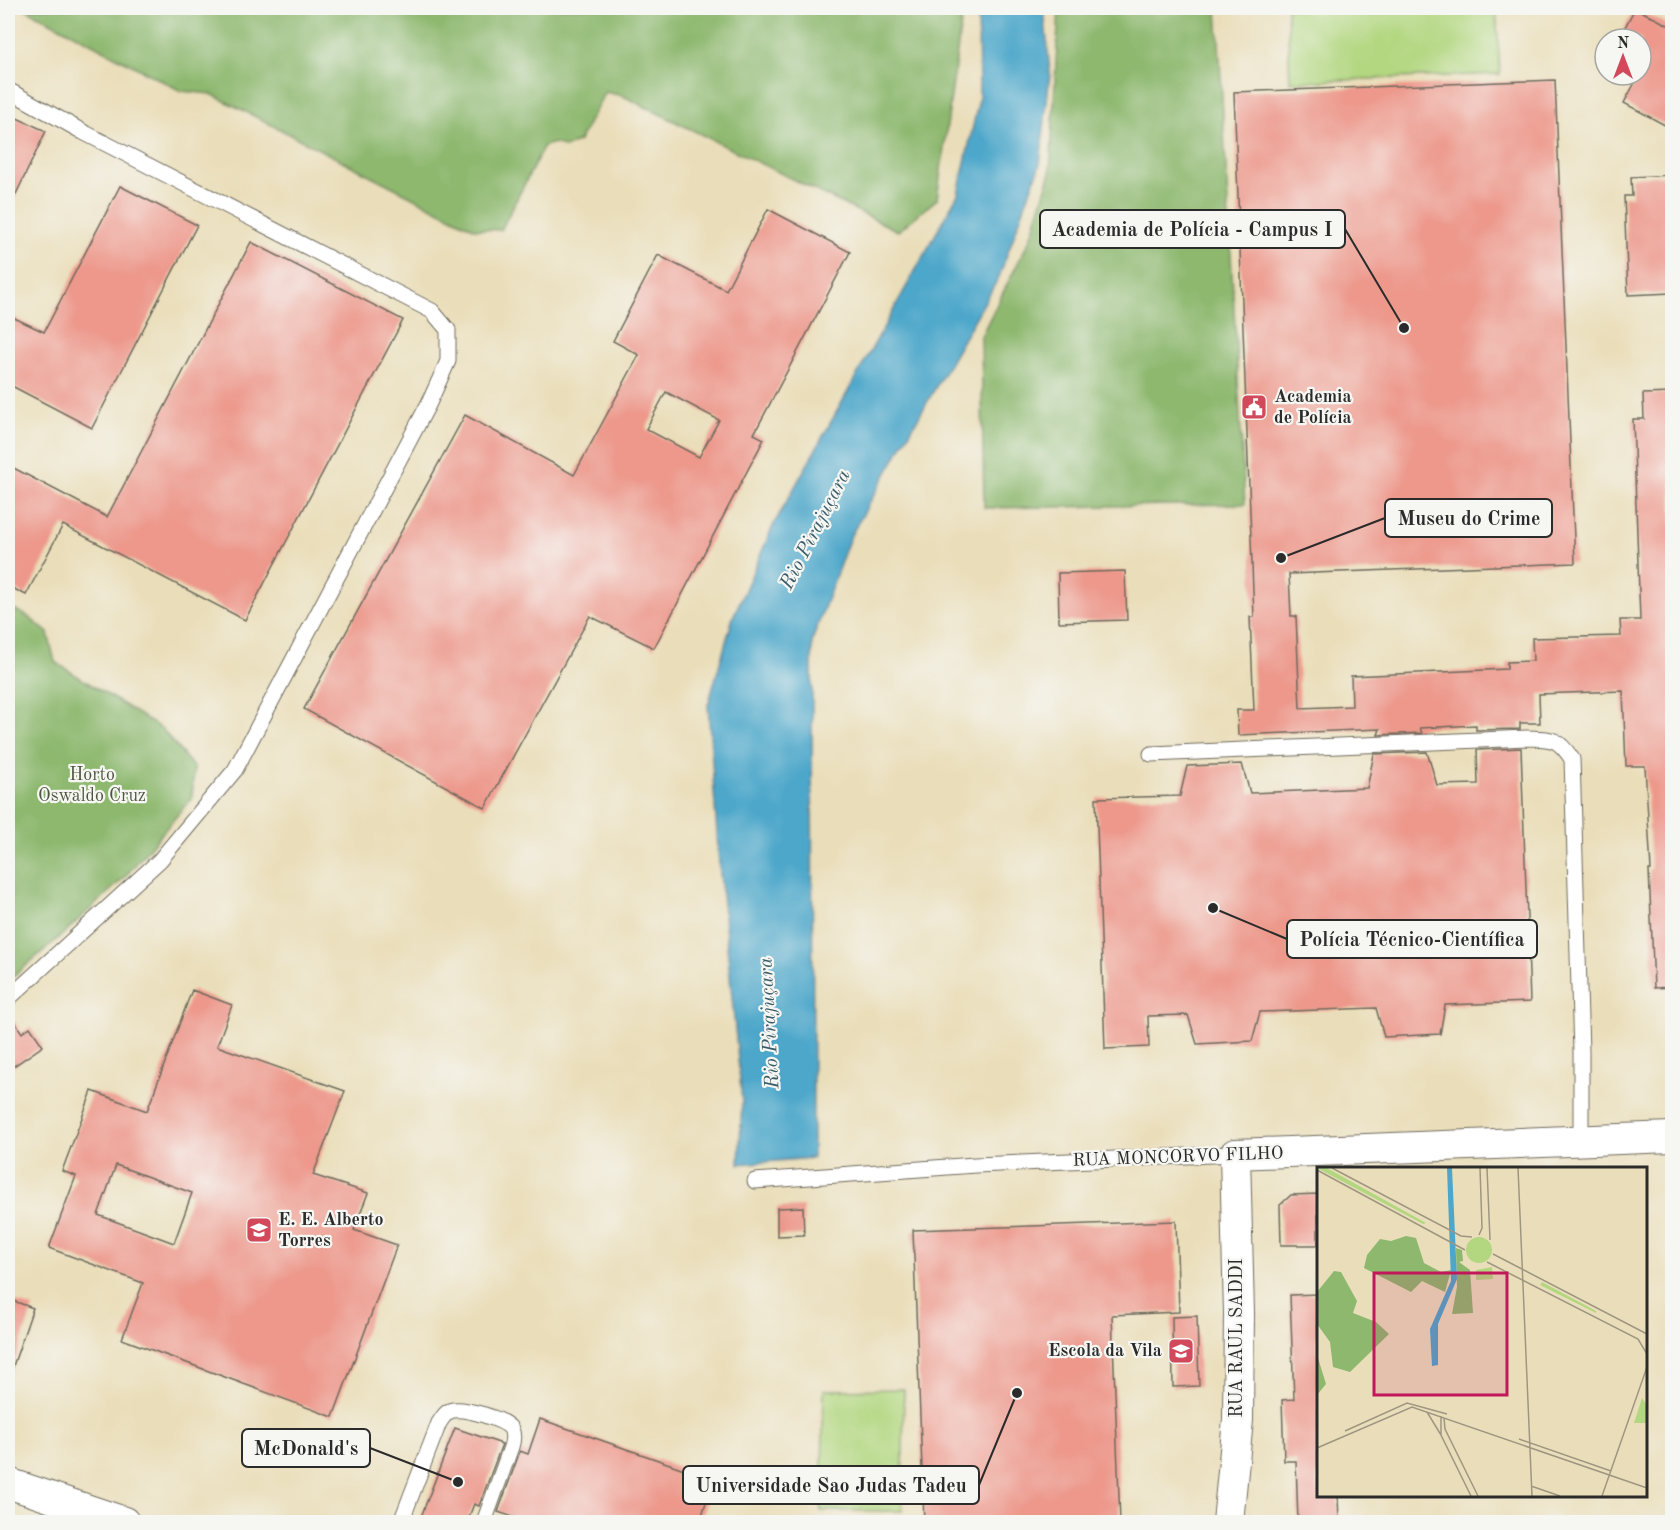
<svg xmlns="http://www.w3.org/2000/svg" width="1680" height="1530" font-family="'Old Standard TT',serif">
	<rect width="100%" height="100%" fill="#f6f6f2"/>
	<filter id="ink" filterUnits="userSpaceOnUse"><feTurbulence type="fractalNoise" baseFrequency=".0167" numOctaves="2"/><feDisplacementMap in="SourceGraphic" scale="12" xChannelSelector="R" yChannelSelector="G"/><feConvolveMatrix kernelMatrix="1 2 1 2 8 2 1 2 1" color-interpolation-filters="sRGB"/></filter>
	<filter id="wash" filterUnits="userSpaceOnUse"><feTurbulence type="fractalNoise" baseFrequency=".008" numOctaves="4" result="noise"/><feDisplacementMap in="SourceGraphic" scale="24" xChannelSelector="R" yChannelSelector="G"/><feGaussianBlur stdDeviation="1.35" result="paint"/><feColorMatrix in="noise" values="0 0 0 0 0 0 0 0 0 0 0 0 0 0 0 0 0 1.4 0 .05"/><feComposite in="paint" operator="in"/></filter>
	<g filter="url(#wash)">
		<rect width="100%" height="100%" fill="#eadeba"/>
		<g fill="#b2d780" stroke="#6e8156" stroke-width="1.5">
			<path d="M 1287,8 L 1496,8 L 1500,74 L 1290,82 Z"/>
			<path d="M 904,1389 L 902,1511 L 821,1511 L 824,1390 Z"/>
		</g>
		<g fill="#8db86e" stroke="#5c724c" stroke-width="1.5">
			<path d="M 24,8 L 963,8 L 937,199 L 898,231 L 623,96 L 605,92 L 579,141 L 565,148 L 555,143 L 544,146 L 501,230 L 475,229 L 211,94 L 181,91 Z"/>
			<path d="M 1059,8 L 1217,8 L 1245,504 L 984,508 L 981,336 L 1030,239 L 1050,175 Z"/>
			<path d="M 8,606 L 27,616 L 48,633 L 55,662 L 162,729 L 194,768 L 192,798 L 124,878 L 62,935 L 8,981 Z"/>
		</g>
		<path fill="#4da7ca" stroke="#3c697a" stroke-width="1.5" d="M 978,8 L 1044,8 L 1050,74 L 1040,164 L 999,277 L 850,537 L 812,641 L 813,1158 L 739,1164 L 742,1101 L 719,863 L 708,705 L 733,617 L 774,524 L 958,194 L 979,99 Z"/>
		<g id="blocks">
			<g fill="#ed988b" fill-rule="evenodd">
				<path d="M 1635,8 L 1672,27 L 1672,129 L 1624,103 L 1639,75 L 1641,75 L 1641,39 L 1623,31 Z"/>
				<path d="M 1555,80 L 1575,563 L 1289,574 L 1291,616 L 1296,616 L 1300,708 L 1352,706 L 1351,676 L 1507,669 L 1507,662 L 1533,661 L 1532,638 L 1621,636 L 1620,620 L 1640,620 L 1633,419 L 1644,419 L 1643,394 L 1672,393 L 1672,987 L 1654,988 L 1649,870 L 1651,870 L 1645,766 L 1626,766 L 1623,691 L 1539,694 L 1540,723 L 1520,723 L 1520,729 L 1476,730 L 1476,725 L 1420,728 L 1422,733 L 1378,735 L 1380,729 L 1238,735 L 1237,710 L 1254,710 L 1250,617 L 1254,617 L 1234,92 Z"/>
				<path d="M 8,114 L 46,131 L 8,211 Z"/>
				<path d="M 1672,175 L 1672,293 L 1628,295 L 1624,196 L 1632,196 L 1631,177 Z"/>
				<path d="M 120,186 L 197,225 L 92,428 L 8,384 L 8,315 L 44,332 Z"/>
				<path d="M 768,209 L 850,252 L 754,434 L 764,439 L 654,648 L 590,616 L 485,808 L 304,709 L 465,415 L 574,475 L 639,355 L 613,341 L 658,255 L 726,290 ZM 666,392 L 719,420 L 699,457 L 646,429 Z"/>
				<path d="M 251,242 L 403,320 L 245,620 L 63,525 L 26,595 L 8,586 L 8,465 L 107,517 Z"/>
				<path d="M 1125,571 L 1127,620 L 1059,622 L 1058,573 Z"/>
				<path d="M 1521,748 L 1530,1002 L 1445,1005 L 1440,1034 L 1384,1037 L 1376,1008 L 1260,1012 L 1252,1041 L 1197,1044 L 1188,1015 L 1148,1016 L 1149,1047 L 1105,1049 L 1096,798 L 1180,796 L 1187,766 L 1242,764 L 1250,793 L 1367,788 L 1374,754 L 1427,752 L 1437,785 L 1478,784 L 1477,750 Z"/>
				<path d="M 192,990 L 232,1005 L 217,1046 L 345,1091 L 313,1175 L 368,1193 L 354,1230 L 397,1245 L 333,1417 L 122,1339 L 143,1283 L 49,1248 L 76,1176 L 62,1171 L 92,1091 L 147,1111 ZM 116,1165 L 192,1193 L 174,1243 L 98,1215 Z"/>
				<path d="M 8,1012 L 22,1033 L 30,1027 L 43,1046 L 8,1070 Z"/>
				<path d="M 1318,1194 L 1318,1245 L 1281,1245 L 1280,1205 L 1291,1195 Z"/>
				<path d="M 803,1207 L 804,1235 L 777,1236 L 777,1208 Z"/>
				<path d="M 1176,1221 L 1179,1312 L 1112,1315 L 1120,1522 L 924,1522 L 913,1230 Z"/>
				<path d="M 1318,1294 L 1318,1496 L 1338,1496 L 1339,1522 L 1298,1522 L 1296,1461 L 1284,1461 L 1282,1400 L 1294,1399 L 1290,1295 Z"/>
				<path d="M 8,1299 L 33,1308 L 11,1372 L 8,1372 Z"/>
				<path d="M 1197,1316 L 1199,1386 L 1173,1387 L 1172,1317 Z"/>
				<path d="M 540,1419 L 713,1479 L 700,1522 L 528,1522 L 498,1512 L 520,1451 L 528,1454 Z"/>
				<path d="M 455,1428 L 502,1444 L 479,1506 L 474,1504 L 467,1522 L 419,1522 Z"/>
			</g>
		</g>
	</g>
	<g filter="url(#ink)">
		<use href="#blocks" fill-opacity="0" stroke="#6e6a5d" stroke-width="1.5"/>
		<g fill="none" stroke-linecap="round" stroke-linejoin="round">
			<defs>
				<g id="service">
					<path d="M 8,90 L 83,132 L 432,311 L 448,330 L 448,361 L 429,403 L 235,770 L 160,860 L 8,999"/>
					<path d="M 1151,754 L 1527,738 C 1553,739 1557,737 1572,759 L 1581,1052 L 1581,1140"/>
					<path d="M 755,1181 L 975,1165 L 1235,1154"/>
					<path d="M 401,1522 L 439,1423 C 443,1417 446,1411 453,1410 C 465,1408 505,1419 511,1429 C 514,1435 513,1441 511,1447 L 484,1522"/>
				</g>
				<g id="minor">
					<path d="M 8,1483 L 124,1522"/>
					<path d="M 1228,1522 L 1238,1420 L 1239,1313 L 1235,1154 L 1672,1137"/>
				</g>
			</defs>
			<use href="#service" stroke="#6e6a5d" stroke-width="17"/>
			<use href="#minor" stroke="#6e6a5d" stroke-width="32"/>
			<use href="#service" stroke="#fff" stroke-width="15"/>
			<use href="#minor" stroke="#fff" stroke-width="30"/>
		</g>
	</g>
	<defs>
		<symbol id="civic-square" viewBox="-11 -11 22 22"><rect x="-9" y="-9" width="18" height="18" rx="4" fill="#d1495b" stroke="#f6f6f2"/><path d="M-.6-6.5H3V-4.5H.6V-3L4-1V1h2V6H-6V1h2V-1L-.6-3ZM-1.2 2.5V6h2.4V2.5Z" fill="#fff"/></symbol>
		<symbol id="school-square" viewBox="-11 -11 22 22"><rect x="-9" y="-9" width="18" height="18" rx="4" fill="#d1495b" stroke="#f6f6f2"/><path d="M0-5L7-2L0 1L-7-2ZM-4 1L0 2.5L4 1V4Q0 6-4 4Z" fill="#fff"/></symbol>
	</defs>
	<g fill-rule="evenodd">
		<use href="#civic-square" x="1239" y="392" width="30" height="30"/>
		<use href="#school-square" x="244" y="1215" width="30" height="30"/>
		<use href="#school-square" x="1166" y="1336" width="30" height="30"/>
	</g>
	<g text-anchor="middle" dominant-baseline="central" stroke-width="4.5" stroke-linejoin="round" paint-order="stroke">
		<g font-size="18" font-weight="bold" fill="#2b2b2b" stroke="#f6f6f2" text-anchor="start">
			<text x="1274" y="397">Academia<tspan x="1274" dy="21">de Polícia</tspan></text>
			<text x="278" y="1220">E. E. Alberto<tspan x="278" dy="21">Torres</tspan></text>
			<text x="1162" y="1351" text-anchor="end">Escola da Vila</text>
		</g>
		<g font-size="18" fill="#4d5640" stroke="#f6f6f2">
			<text x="92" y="775">Horto<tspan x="92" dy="21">Oswaldo Cruz</tspan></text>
		</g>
		<g font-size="18" fill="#2b2b2b" stroke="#f6f6f2">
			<text transform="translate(1178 1157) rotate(-2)">RUA MONCORVO FILHO</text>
			<text transform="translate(1237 1338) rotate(-90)">RUA RAUL SADDI</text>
		</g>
		<g font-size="20" font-style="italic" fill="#395d6b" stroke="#f6f6f2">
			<text transform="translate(816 530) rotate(-63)">Rio Pirajuçara</text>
			<text transform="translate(770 1023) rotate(-93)">Rio Pirajuçara</text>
		</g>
	</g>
	<g transform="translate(1317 1167)">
		<rect width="330" height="330" fill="#eadeba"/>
		<path d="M 0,1 L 10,1 L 109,56 L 106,57 ZM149 83a13 13 0 1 1 26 0a13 13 0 1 1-26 0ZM 175,100 L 176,112 L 159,113 L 159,103 ZM 225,115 L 279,144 L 279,146 L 223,118 ZM 325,231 L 330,238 L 330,256 L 317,256 Z" fill="#b2d780"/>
		<path d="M 89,69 L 99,71 L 107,96 L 124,105 L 134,103 L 128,125 L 105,114 L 94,125 L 47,101 L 50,88 L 63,72 L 74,74 ZM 139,81 L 145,83 L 146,94 L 142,95 L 153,103 L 156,146 L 135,147 L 140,120 ZM 17,104 L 24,105 L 40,134 L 36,146 L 59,155 L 72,167 L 33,205 L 16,200 L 13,175 L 0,157 L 0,125 ZM 1,191 L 9,217 L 0,228 L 0,191 Z" fill="#8db86e"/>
		<path d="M 130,1 L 135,1 L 140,112 L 121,157 L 121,198 L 115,199 L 113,162 L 134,114 Z" fill="#4da7ca"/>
		<path fill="none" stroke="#9e9681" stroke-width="1.5" d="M 15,1 L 144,69 L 155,70M 170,1 L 173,73M 201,1 L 215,329M 0,3 L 148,83M 162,68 L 165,61 L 163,1M 176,87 L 330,167M 170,95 L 321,172 L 330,187M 110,245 L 124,268M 124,249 L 124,268 L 154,329M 127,251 L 128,262 L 161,329M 28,264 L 90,236 L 130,247M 202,272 L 294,304M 0,281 L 95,240 L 330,321M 214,319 L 243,329M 285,329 L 330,200"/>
		<path fill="#c2185b" fill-opacity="0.15" stroke="#c2185b" stroke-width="3" d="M 57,106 L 190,106 L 190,228 L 57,228 Z"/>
		<rect width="330" height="330" fill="none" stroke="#2b2b2b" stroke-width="3"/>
	</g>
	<path fill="none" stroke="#2b2b2b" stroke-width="2" d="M1404 328L1345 229M1281 558L1385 518M1213 908L1287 939M458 1482L370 1448M1017 1393L979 1485"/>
	<g fill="#2b2b2b" stroke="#f6f6f2" stroke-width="2">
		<circle cx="1404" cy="328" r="6"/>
		<circle cx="1281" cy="558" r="6"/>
		<circle cx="1213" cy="908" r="6"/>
		<circle cx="458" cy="1482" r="6"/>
		<circle cx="1017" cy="1393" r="6"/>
	</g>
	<g fill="#f6f6f2" stroke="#2b2b2b" stroke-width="2">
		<rect x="1040" y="210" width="305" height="38" rx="6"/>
		<rect x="1385" y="499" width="167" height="38" rx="6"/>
		<rect x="1287" y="920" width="250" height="38" rx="6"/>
		<rect x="242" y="1429" width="128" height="38" rx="6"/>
		<rect x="683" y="1466" width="296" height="38" rx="6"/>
	</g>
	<g font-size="20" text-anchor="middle" font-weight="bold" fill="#2b2b2b">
		<text x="1192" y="236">Academia de Polícia - Campus I</text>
		<text x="1469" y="525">Museu do Crime</text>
		<text x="1412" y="946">Polícia Técnico-Científica</text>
		<text x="306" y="1455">McDonald's</text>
		<text x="831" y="1492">Universidade Sao Judas Tadeu</text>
	</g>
	<rect width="1680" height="1530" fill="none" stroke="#f6f6f2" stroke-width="30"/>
	<g transform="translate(1623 57)"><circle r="28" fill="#f6f6f2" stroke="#a5a5a2" stroke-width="1.5"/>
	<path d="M0-4.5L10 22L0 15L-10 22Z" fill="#d1495b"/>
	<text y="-9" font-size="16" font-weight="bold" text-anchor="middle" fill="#2b2b2b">N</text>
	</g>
</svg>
